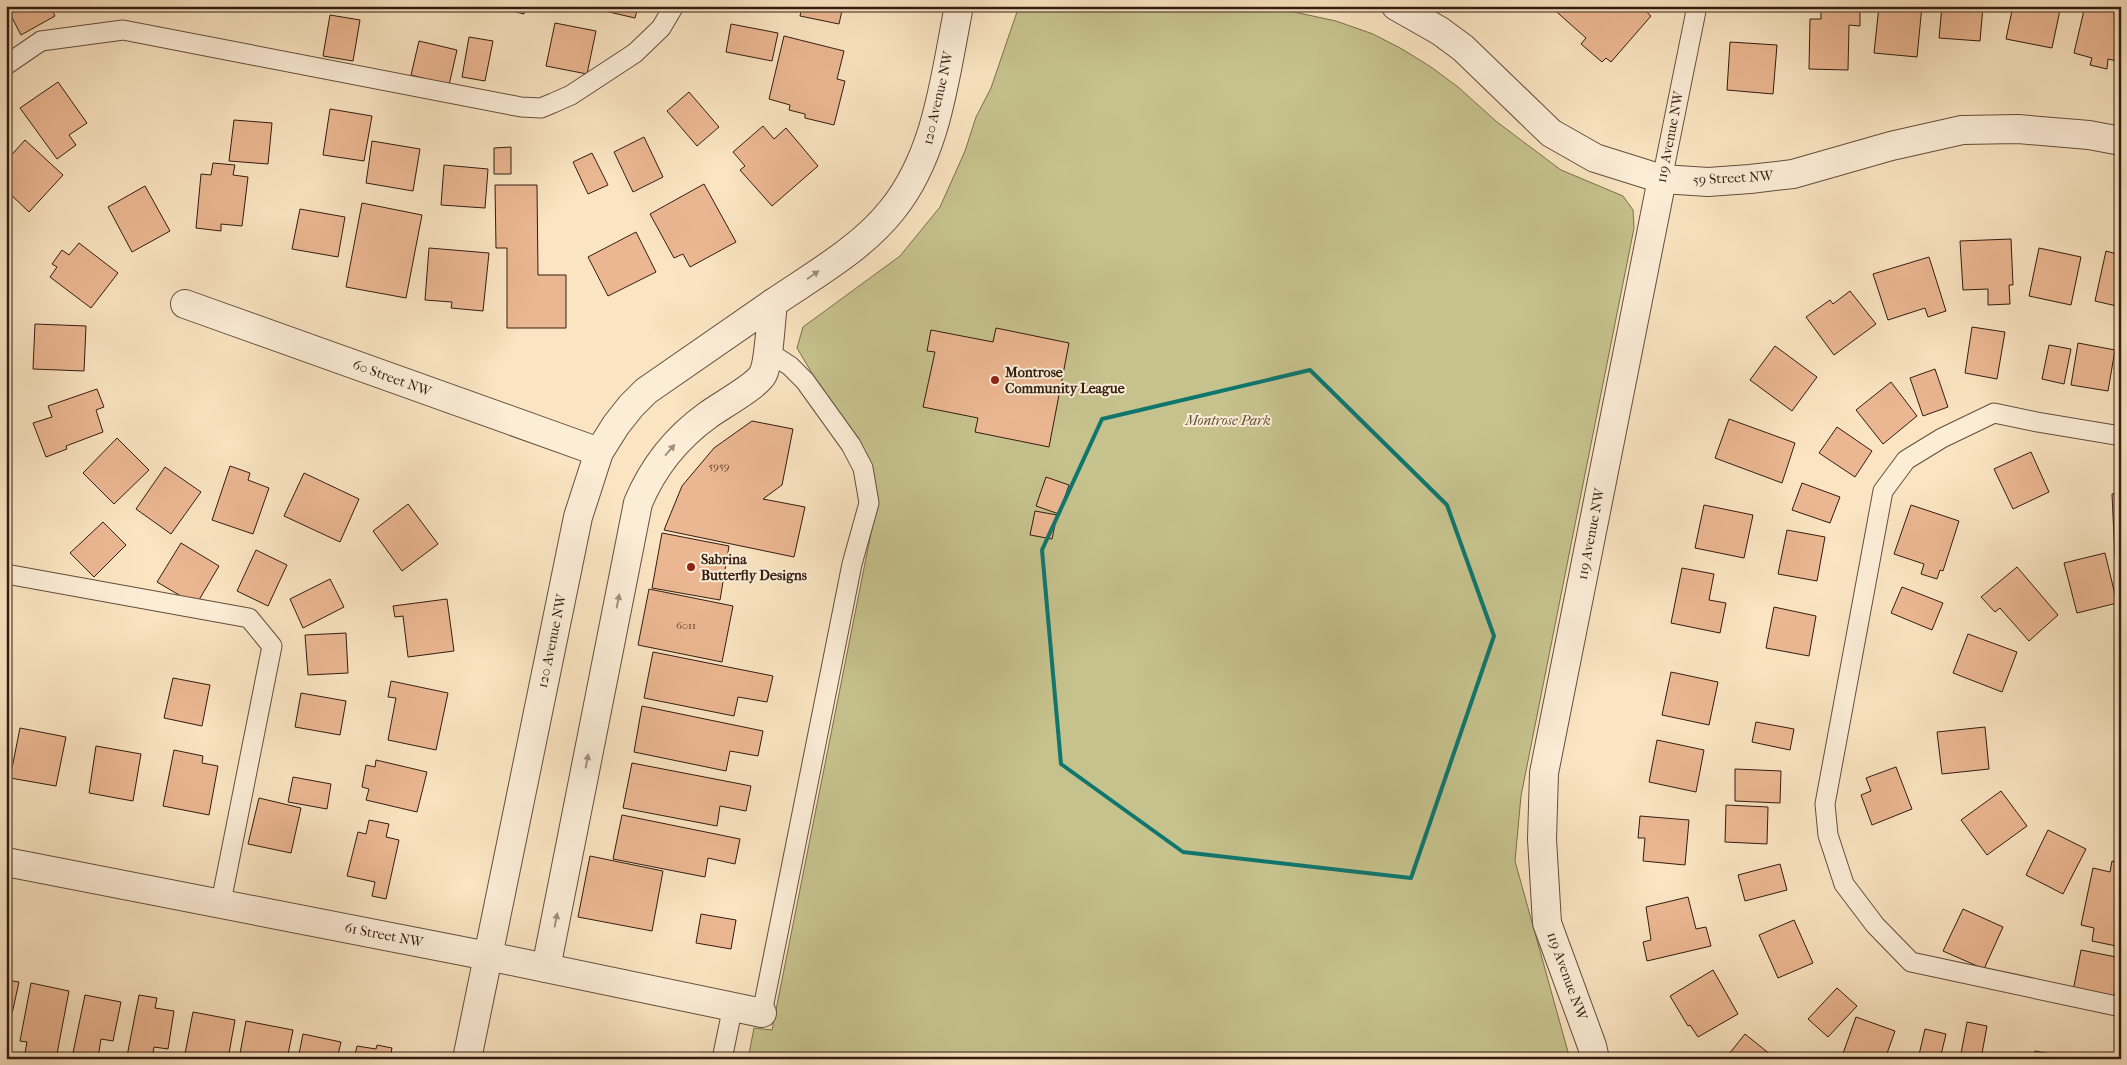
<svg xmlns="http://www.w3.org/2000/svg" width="2127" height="1065" font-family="'IM FELL French Canon',serif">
	<rect width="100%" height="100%" fill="#fae4c1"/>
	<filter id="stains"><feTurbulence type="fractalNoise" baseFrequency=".004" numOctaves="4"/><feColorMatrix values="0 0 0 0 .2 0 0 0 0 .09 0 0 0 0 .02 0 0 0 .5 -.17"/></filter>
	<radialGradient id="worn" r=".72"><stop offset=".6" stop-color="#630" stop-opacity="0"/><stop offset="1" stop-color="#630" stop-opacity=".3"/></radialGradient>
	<path fill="#c6c28d" stroke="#7c6f4f" d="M 1019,6 L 1266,6 L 1336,21 L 1373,34 L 1402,49 L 1431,67 L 1458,87 L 1497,122 L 1561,170 L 1623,196 L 1633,210 L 1634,228 L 1521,796 L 1515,861 L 1570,1059 L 748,1059 L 754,1028 L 772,1030 L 876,508 L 873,476 L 797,348 L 803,327 L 900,256 L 940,207 L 965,151 L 976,117 L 991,88 Z"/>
	<g fill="#ebb792" stroke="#331c11">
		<path d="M 6,6 L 50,6 L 55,16 L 21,35 Z"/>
		<rect x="103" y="6" width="43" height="5"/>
		<path d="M 492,6 L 525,6 L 524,14 Z"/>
		<path d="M 583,6 L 638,6 L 635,18 Z"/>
		<path d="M 802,6 L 843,6 L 839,24 L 800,16 Z"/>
		<path d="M 1550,6 L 1618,6 L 1625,12 L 1630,6 L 1640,6 L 1651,16 L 1611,62 L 1606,58 L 1602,62 L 1581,44 L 1586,38 Z"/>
		<path d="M 1821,6 L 1860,6 L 1860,26 L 1849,25 L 1848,70 L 1809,69 L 1810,19 L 1821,19 Z"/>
		<path d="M 1879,6 L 1922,6 L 1917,57 L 1874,53 Z"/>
		<path d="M 1942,6 L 1983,6 L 1980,41 L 1939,38 Z"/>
		<path d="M 2013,6 L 2042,6 L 2060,10 L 2052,48 L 2006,39 Z"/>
		<path d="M 2085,6 L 2121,6 L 2121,62 L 2108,59 L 2107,69 L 2090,65 L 2092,58 L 2074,53 Z"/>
		<path d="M 330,15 L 360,20 L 353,61 L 323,56 Z"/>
		<path d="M 555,23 L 596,31 L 587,74 L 546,66 Z"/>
		<path d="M 731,24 L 778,33 L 772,61 L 726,52 Z"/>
		<path d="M 784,36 L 844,51 L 837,79 L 845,81 L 834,125 L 805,118 L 805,114 L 789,110 L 790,105 L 769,99 Z"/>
		<path d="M 469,37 L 493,41 L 485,81 L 462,77 Z"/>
		<path d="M 419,41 L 457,50 L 449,85 L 411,75 Z"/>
		<path d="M 1730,42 L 1777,45 L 1773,94 L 1727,90 Z"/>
		<path d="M 58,82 L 87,123 L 69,135 L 76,145 L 57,159 L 20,108 Z"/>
		<path d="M 689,92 L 719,127 L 697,146 L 667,111 Z"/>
		<path d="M 330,109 L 372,116 L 364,161 L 323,155 Z"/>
		<path d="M 234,120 L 272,123 L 268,164 L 229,161 Z"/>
		<path d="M 763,126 L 774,139 L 786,128 L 818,166 L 772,206 L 740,170 L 745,166 L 733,152 Z"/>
		<path d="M 644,137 L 663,177 L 633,192 L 614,152 Z"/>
		<path d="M 25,140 L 63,175 L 29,212 L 6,190 L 6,161 Z"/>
		<path d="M 372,141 L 420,149 L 413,191 L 366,183 Z"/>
		<path d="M 511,147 L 511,174 L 494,174 L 494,148 Z"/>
		<path d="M 592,153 L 608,185 L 588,194 L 573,162 Z"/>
		<path d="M 213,163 L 235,165 L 233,175 L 248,177 L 242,226 L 221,224 L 221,231 L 196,228 L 201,174 L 211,175 Z"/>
		<path d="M 444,165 L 488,169 L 485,208 L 441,205 Z"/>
		<path d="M 704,184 L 736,242 L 690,267 L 683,254 L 674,258 L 650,214 Z"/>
		<path d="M 495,185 L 537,185 L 538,275 L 566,275 L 566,328 L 507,328 L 507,248 L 496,248 Z"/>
		<path d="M 145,186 L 170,231 L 132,252 L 108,207 Z"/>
		<path d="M 362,203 L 422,215 L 406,298 L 346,287 Z"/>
		<path d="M 300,209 L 345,217 L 338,257 L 292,249 Z"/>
		<path d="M 636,232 L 656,272 L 608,296 L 588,257 Z"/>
		<path d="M 2011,239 L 2013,285 L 2009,285 L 2010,304 L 1988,305 L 1988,289 L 1963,290 L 1960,241 Z"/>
		<path d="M 79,243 L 118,273 L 91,308 L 50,277 L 57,267 L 52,264 L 62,250 L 69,255 Z"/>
		<path d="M 429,248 L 489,253 L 483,311 L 451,308 L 452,302 L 425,300 Z"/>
		<path d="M 2039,248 L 2081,257 L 2071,305 L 2029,296 Z"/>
		<path d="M 2106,251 L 2121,255 L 2121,307 L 2095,301 Z"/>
		<path d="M 1929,257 L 1946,311 L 1928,317 L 1925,308 L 1888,320 L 1873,274 Z"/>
		<path d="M 1850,291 L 1876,324 L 1834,355 L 1806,317 L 1830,300 L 1833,304 Z"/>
		<path d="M 35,324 L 86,326 L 84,371 L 33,369 Z"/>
		<path d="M 1972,327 L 2005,332 L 1997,379 L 1965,373 Z"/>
		<path d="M 996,328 L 1069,343 L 1049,447 L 975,432 L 978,418 L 923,407 L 935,352 L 927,351 L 931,330 L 993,342 Z"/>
		<path d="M 2078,343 L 2115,350 L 2108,391 L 2071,385 Z"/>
		<path d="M 2049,345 L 2071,349 L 2064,384 L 2042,379 Z"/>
		<path d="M 1775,346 L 1817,377 L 1792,411 L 1750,380 Z"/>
		<path d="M 1935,369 L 1948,407 L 1923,416 L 1910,378 Z"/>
		<path d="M 1891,382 L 1917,416 L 1883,444 L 1856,410 Z"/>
		<path d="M 97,389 L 104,407 L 96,410 L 103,432 L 66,446 L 67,449 L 46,457 L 33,423 L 52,417 L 48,406 Z"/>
		<path d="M 1729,419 L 1795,443 L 1782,483 L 1715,458 Z"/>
		<path d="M 752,421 L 793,429 L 782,485 L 763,499 L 805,507 L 794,557 L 664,530 L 682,486 L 714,448 Z"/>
		<path d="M 1837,427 L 1872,451 L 1855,477 L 1819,453 Z"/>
		<path d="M 117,438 L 149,470 L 114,504 L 83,473 Z"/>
		<path d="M 2031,452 L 2049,492 L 2013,509 L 1994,469 Z"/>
		<path d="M 230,466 L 250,473 L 248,480 L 269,488 L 253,534 L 212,520 Z"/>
		<path d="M 165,467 L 201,492 L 171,534 L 136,509 Z"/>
		<path d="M 304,473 L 359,499 L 340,542 L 284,516 Z"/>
		<path d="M 1046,477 L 1069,485 L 1059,514 L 1036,506 Z"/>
		<path d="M 1802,483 L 1840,497 L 1830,523 L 1792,510 Z"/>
		<path d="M 2121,493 L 2121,559 L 2115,559 L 2112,494 Z"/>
		<path d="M 408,504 L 438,544 L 402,571 L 373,531 Z"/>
		<path d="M 1704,505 L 1753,515 L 1744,558 L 1695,548 Z"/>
		<path d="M 1911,505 L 1959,521 L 1943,571 L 1940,570 L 1937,579 L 1921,574 L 1924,564 L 1894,554 Z"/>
		<path d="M 1035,511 L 1057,515 L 1052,539 L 1030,535 Z"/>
		<path d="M 103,522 L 126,545 L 94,577 L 70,553 Z"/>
		<path d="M 1787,530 L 1825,537 L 1817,581 L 1778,574 Z"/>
		<path d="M 662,533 L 729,546 L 720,600 L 652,588 Z"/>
		<path d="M 181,543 L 219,566 L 196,605 L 157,582 Z"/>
		<path d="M 256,550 L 287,565 L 268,606 L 237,591 Z"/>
		<path d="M 2105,553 L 2117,603 L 2077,613 L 2064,563 Z"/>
		<path d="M 2017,567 L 2058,615 L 2029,641 L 2000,608 L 1995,612 L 1981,597 Z"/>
		<path d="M 1682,568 L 1714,574 L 1709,600 L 1726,603 L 1720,633 L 1671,623 Z"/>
		<path d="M 330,579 L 344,607 L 303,628 L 290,599 Z"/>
		<path d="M 1902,587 L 1943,603 L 1932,630 L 1891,613 Z"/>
		<path d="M 649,589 L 733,606 L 722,662 L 638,645 Z"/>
		<path d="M 447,599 L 454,651 L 408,657 L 403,616 L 395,617 L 393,606 Z"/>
		<path d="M 1774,607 L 1816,616 L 1809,656 L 1766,648 Z"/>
		<path d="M 346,633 L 348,673 L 308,675 L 305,635 Z"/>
		<path d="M 1968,634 L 2017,652 L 2002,692 L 1953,673 Z"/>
		<path d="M 653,652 L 773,676 L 767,702 L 738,697 L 734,716 L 644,698 Z"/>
		<path d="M 1671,672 L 1718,682 L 1709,725 L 1662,715 Z"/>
		<path d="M 173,678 L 210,685 L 202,726 L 164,718 Z"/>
		<path d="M 391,681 L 448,693 L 436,750 L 388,740 L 396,698 L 388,697 Z"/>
		<path d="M 301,693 L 346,701 L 340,735 L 295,727 Z"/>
		<path d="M 642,706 L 763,731 L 758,756 L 730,751 L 726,771 L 634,752 Z"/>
		<path d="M 1756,722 L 1794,729 L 1790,750 L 1752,742 Z"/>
		<path d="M 1985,727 L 1989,769 L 1942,774 L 1937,732 Z"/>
		<path d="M 20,728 L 66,737 L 56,786 L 10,778 Z"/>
		<path d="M 1657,740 L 1704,750 L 1696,792 L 1649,782 Z"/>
		<path d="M 96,746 L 141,754 L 133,801 L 89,793 Z"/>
		<path d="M 174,750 L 203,756 L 202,763 L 218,766 L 209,815 L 163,806 Z"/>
		<path d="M 376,760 L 427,772 L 417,812 L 366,800 L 369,789 L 362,787 L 366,765 L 375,767 Z"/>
		<path d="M 632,763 L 751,786 L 746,811 L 720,806 L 717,826 L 623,808 Z"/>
		<path d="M 1896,767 L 1912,809 L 1872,825 L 1861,795 L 1871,791 L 1866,778 Z"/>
		<path d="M 1735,769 L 1781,771 L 1780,803 L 1735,801 Z"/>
		<path d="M 293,777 L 331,784 L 327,809 L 288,802 Z"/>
		<path d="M 2001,791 L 2027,826 L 1987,855 L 1961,820 Z"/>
		<path d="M 259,798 L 301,808 L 291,853 L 248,844 Z"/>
		<path d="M 1726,805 L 1768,807 L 1767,844 L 1725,842 Z"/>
		<path d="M 622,815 L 740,839 L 735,864 L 708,858 L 705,877 L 613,859 Z"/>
		<path d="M 1640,816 L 1689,820 L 1685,865 L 1643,861 L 1645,838 L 1638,838 Z"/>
		<path d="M 369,820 L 389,824 L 386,837 L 399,840 L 386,899 L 372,896 L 375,882 L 347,876 L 358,832 L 366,834 Z"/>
		<path d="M 2048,830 L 2086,849 L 2063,894 L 2026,875 Z"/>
		<path d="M 590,856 L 663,871 L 652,931 L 578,917 Z"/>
		<path d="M 2112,861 L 2121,863 L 2121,947 L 2092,941 L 2094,928 L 2081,925 L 2093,868 L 2110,872 Z"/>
		<path d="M 1780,864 L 1787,890 L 1745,901 L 1738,875 Z"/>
		<path d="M 1688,897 L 1696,929 L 1706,927 L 1711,946 L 1647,961 L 1643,942 L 1651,940 L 1646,907 Z"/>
		<path d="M 1963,909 L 2003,927 L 1984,969 L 1943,951 Z"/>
		<path d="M 701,914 L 736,920 L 731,949 L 696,943 Z"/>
		<path d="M 1794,920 L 1813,963 L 1778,978 L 1759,935 Z"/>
		<path d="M 2081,950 L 2121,958 L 2114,999 L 2073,991 Z"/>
		<path d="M 1713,970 L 1738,1014 L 1698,1037 L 1690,1025 L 1688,1026 L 1670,996 Z"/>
		<path d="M 6,974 L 8,975 L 7,980 L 19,982 L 6,1041 Z"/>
		<path d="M 31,983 L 69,991 L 56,1059 L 24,1058 L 27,1042 L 20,1041 Z"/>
		<path d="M 1837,988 L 1857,1006 L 1828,1037 L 1808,1019 Z"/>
		<path d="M 85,995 L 121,1002 L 113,1041 L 101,1039 L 98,1058 L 73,1053 Z"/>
		<path d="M 139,995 L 157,998 L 155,1008 L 174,1011 L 168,1049 L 154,1047 L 152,1059 L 131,1059 L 132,1057 L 127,1056 Z"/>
		<path d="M 193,1012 L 235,1020 L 228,1059 L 184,1059 Z"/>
		<path d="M 1856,1017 L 1895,1031 L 1885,1059 L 1841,1059 Z"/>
		<path d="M 246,1021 L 293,1030 L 287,1059 L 239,1059 Z"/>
		<path d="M 1967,1022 L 1987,1026 L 1981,1059 L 1960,1059 Z"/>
		<path d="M 1925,1029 L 1946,1034 L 1940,1059 L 1918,1059 Z"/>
		<path d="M 303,1034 L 341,1042 L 337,1059 L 298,1059 Z"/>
		<path d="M 1745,1034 L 1776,1059 L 1725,1059 Z"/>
		<path d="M 377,1045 L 392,1048 L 391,1053 L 408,1056 L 408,1059 L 354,1059 L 357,1046 L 376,1049 Z"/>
		<path d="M 2035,1051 L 2061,1056 L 2061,1059 L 2034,1059 Z"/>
	</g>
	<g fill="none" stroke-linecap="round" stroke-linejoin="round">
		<defs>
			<g id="service">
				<path d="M 6,65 L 41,41 L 123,30 L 521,107 L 541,108 L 553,103 L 571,95 L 635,53 L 661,28 L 674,6"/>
				<path d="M 1662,179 L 1697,6"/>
				<path d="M 2121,436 L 2037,422 L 1994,413 L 1942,438 L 1906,460 L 1883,491 L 1825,804 L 1828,835 L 1844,884 L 1875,925 L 1911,962 L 2121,1007"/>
				<path d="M 6,574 L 249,618 L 272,646 L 221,902"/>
				<path d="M 762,1013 L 852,564 L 869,503 L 863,468 L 851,445 L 805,381 L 790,366 L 767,351"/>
				<path d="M 722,1059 L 733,1006"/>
			</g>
			<g id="minor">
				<path d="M 1396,6 L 1440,31 L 1463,48 L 1551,133 L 1595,158 L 1662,179 L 1708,182 L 1750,179 L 1793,174 L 1891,146 L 1962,130 L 2018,129 L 2089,135 L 2121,141"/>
				<path d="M 773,303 C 814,275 861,249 892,210 C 938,153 945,75 959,6"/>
				<path d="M 185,304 L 599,452"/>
				<path d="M 6,862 L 488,956 L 762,1013"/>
				<path d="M 467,1059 L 578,517 L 599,452 L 616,425 L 631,406 L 646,391 L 773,303 C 771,318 769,363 763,374 C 757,386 720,406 708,415 C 676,438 653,467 638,503 L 546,968"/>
				<path d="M 1595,1059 L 1592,1046 L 1547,923 L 1542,839 L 1544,773 L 1662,179"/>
			</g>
		</defs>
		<use href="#service" stroke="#654e3d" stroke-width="21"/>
		<use href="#minor" stroke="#654e3d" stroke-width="30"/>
		<use href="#service" stroke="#fcedd7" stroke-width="19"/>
		<use href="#minor" stroke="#fcedd7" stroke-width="28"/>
	</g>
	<defs><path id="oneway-solid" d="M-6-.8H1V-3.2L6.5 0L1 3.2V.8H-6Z" transform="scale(1.25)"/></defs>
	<g fill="#a28f7e">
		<use href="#oneway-solid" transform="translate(813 275) rotate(-35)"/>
		<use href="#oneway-solid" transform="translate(670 450) rotate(-49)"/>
		<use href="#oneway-solid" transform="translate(618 601) rotate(-79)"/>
		<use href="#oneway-solid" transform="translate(587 761) rotate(-79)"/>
		<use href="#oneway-solid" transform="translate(556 920) rotate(-79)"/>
	</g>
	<path fill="none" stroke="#0f766e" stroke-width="4" stroke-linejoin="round" d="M 1310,370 L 1447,505 L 1494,636 L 1411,878 L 1183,852 L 1061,764 L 1042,550 L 1102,419 Z"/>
	<g fill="#8f2418" stroke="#fcedd7" stroke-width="2">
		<circle cx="995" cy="380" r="5"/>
		<circle cx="691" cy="567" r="5"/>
	</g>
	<g text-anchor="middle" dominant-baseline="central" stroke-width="4" stroke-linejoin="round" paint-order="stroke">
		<g font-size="11" fill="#614331">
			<text x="719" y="466">5959</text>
			<text x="686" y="625">6011</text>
		</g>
		<g font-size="14" fill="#331c11" stroke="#fcedd7">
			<text transform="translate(938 98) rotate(-77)">120 Avenue NW</text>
			<text transform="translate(1670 137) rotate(-79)">119 Avenue NW</text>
			<text transform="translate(1733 178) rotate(-3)">59 Street NW</text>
			<text transform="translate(392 378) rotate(20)">60 Street NW</text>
			<text transform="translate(1591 534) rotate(-79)">119 Avenue NW</text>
			<text transform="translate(552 641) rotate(-78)">120 Avenue NW</text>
			<text transform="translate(384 935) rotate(11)">61 Street NW</text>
			<text transform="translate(1567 976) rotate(70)">119 Avenue NW</text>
		</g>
		<g font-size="14" font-weight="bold" fill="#331c11" stroke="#fcedd7" text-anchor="start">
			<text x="1005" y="372">Montrose<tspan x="1005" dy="16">Community League</tspan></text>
			<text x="701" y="559">Sabrina<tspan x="701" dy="16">Butterfly Designs</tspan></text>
		</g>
		<g font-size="14" font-style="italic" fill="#5f4e36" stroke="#fcedd7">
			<text x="1228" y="420">Montrose Park</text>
		</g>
	</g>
	<rect width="2127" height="1065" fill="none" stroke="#fae4c1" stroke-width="25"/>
	<rect x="8" y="8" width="2112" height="1050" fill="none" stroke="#331c11" stroke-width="2.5"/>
	<rect x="12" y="12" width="2102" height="1040" fill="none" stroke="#331c11"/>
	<rect width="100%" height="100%" filter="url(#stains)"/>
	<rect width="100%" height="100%" fill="url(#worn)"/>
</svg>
